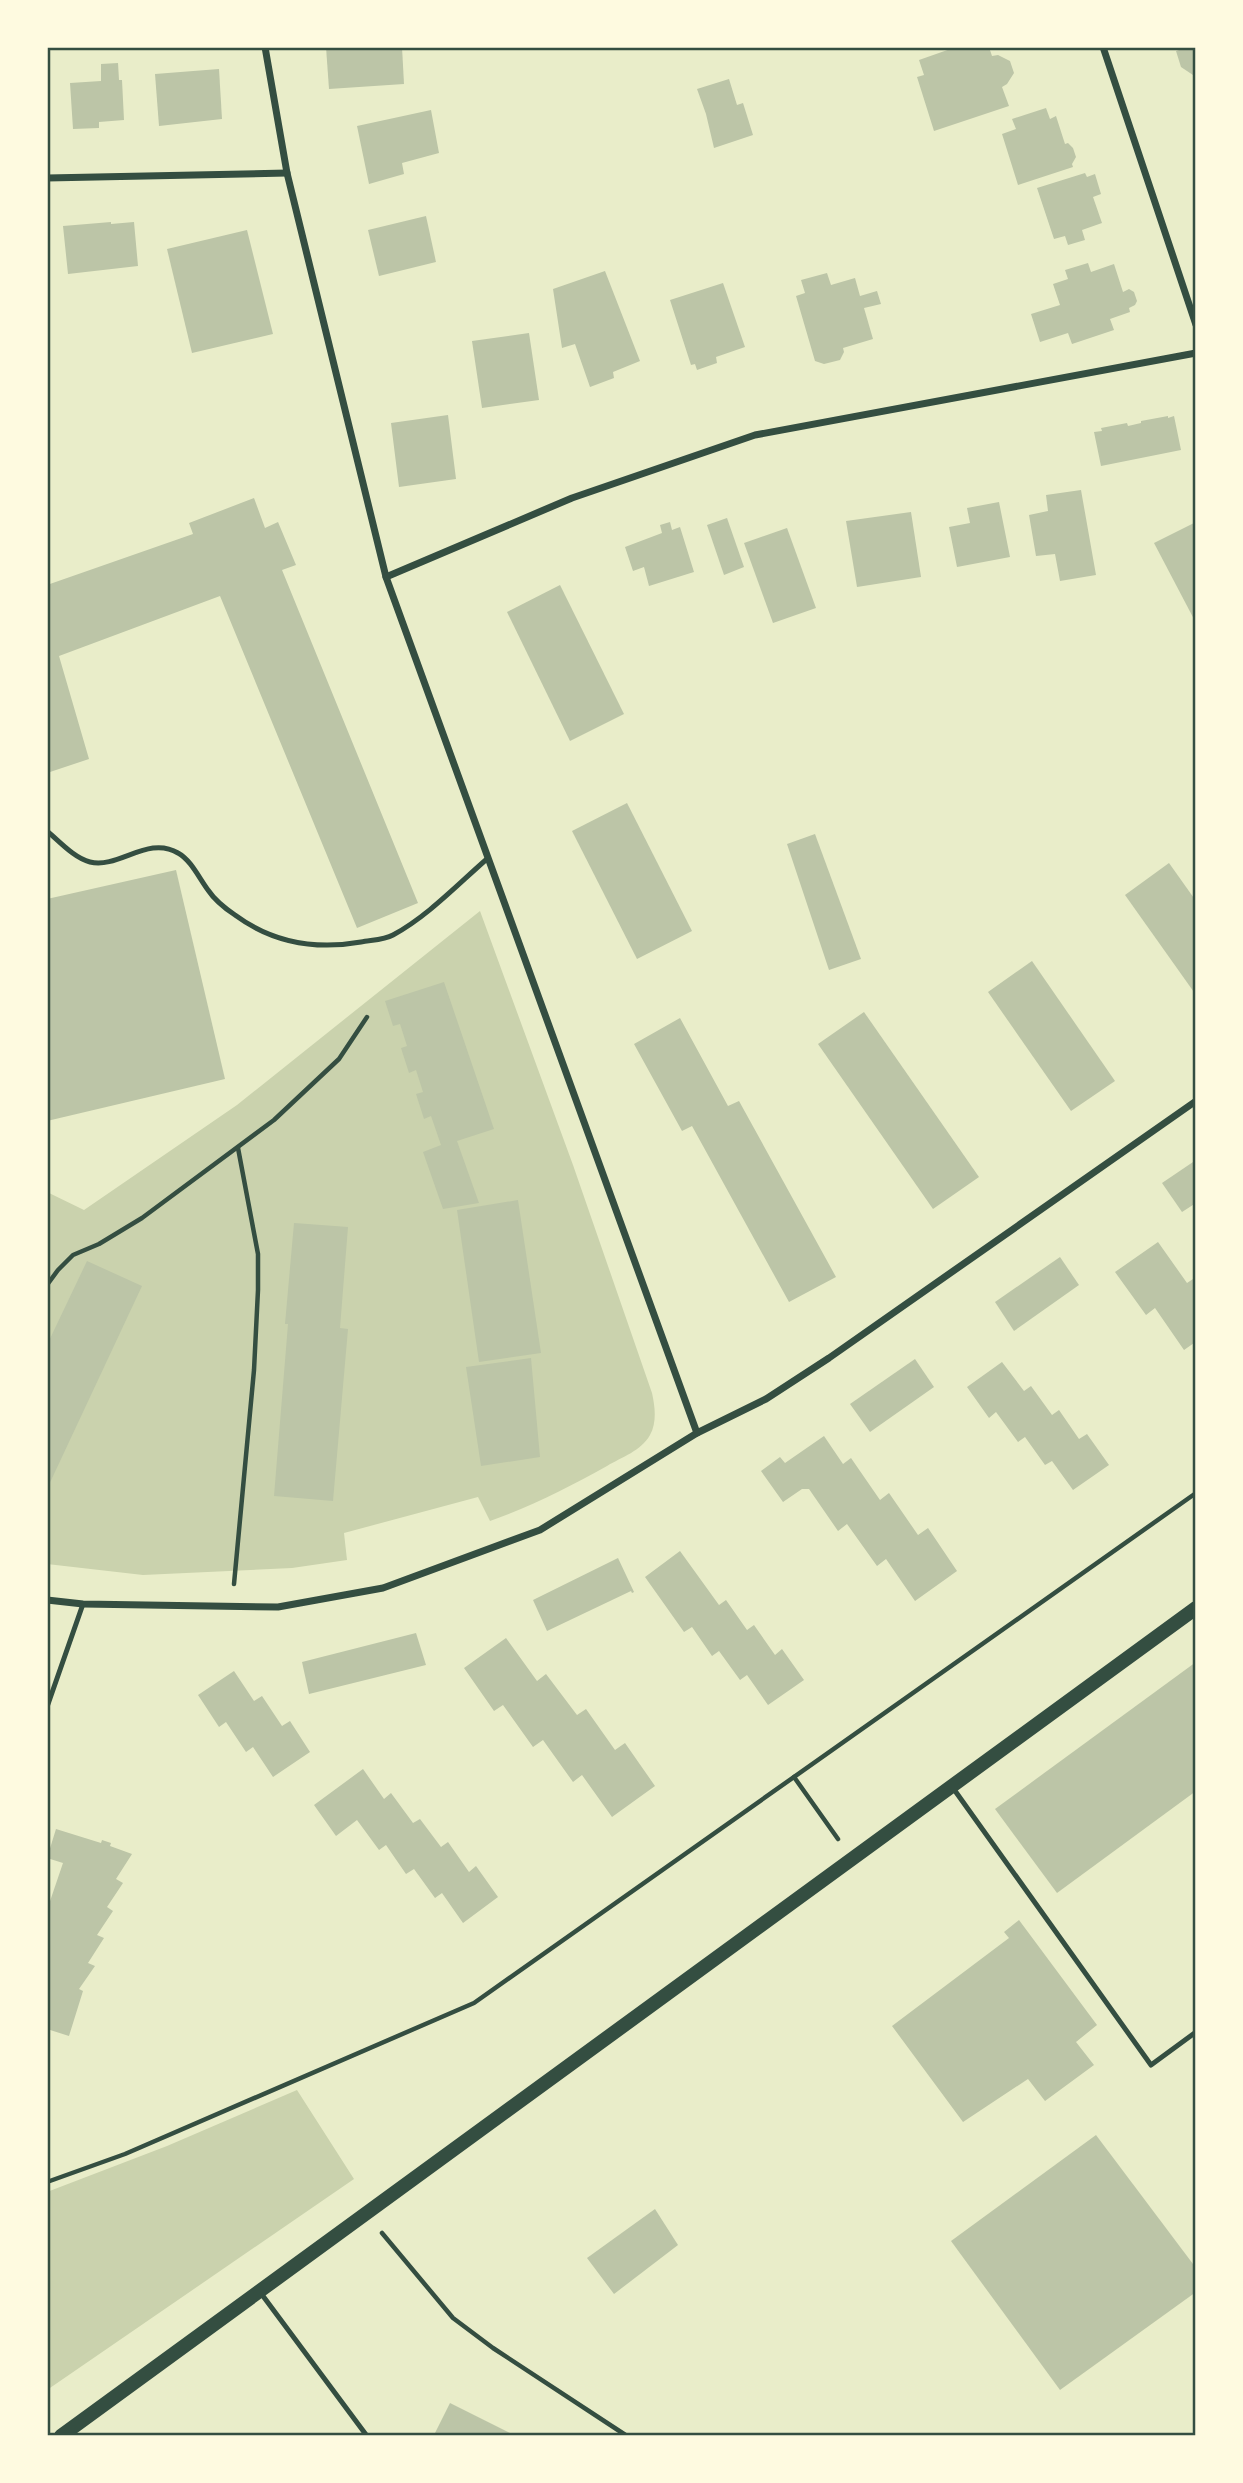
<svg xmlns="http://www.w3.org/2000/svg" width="1243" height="2483" font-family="Arial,sans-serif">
	<rect width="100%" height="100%" fill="#e9edc9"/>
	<g fill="#cad2ad">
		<path d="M 480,911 L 573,1165 L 652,1393 C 655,1407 657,1422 650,1435 C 641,1451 622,1457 607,1466 C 569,1487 532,1506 490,1521 L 478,1497 L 344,1533 L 347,1560 L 292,1568 L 143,1575 L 47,1564 L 47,1192 L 84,1210 L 237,1105 Z"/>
		<path d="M 297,2090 L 354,2179 L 47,2390 L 47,2192 L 167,2146 Z"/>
	</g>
	<g fill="#bcc5a7">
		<path d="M 326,47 L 402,47 L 404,84 L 329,89 Z"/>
		<path d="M 956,47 L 989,47 L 992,56 L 998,55 L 1010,61 L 1014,73 L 1007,84 L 1002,87 L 1009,106 L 934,131 L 917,77 L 924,75 L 919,60 Z"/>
		<path d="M 1178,47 L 1196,47 L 1196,77 L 1181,67 L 1176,51 L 1179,50 Z"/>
		<path d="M 118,63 L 119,80 L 122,80 L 124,120 L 99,122 L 99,128 L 73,129 L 70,83 L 101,81 L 101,64 Z"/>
		<path d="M 219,69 L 222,119 L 159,126 L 155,74 Z"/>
		<path d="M 729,79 L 737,105 L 743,103 L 753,135 L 714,148 L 706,114 L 697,89 Z"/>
		<path d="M 1046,108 L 1050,119 L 1056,116 L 1065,144 L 1068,143 L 1073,148 L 1076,157 L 1072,164 L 1073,167 L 1018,185 L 1002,134 L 1016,129 L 1012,119 Z"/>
		<path d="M 431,110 L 439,153 L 402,163 L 404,174 L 369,184 L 357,126 Z"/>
		<path d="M 1085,173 L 1087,177 L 1095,174 L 1101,194 L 1093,197 L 1102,223 L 1082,230 L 1085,240 L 1068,245 L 1065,236 L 1054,239 L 1037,188 Z"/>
		<path d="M 426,216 L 436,262 L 379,276 L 368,230 Z"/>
		<path d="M 111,222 L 111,224 L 134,222 L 138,266 L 68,274 L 63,226 Z"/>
		<path d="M 247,230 L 273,334 L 192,353 L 167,249 Z"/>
		<path d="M 1088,263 L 1091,272 L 1114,264 L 1123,292 L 1129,289 L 1134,292 L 1137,301 L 1135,305 L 1129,308 L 1130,312 L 1110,319 L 1114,330 L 1072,344 L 1068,333 L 1040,342 L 1031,314 L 1060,305 L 1053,284 L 1068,279 L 1065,270 Z"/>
		<path d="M 605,271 L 640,361 L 613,372 L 614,378 L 590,387 L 575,344 L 562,348 L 553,289 Z"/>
		<path d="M 827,273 L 831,285 L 855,278 L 860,296 L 877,291 L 881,304 L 864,308 L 873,339 L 843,348 L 844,352 L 840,360 L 824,364 L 815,361 L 796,296 L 805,293 L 801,280 Z"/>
		<path d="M 723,283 L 745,347 L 716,357 L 717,363 L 697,370 L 695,364 L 691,365 L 670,300 Z"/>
		<path d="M 529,333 L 539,400 L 482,408 L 472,341 Z"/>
		<path d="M 448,415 L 456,479 L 399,487 L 391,423 Z"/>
		<path d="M 1168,416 L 1168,418 L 1174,416 L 1181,450 L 1101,466 L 1094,432 L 1102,431 L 1101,428 L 1127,423 L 1128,426 L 1141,423 L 1141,421 Z"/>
		<path d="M 1081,490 L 1096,575 L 1060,581 L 1055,554 L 1036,556 L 1029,515 L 1048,511 L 1046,495 Z"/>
		<path d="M 254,498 L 265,528 L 278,522 L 296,565 L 282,570 L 418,903 L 357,928 L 220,596 L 59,656 L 89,759 L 47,773 L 47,585 L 193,534 L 189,523 Z"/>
		<path d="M 999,502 L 1010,557 L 957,567 L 949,527 L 970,523 L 967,508 Z"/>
		<path d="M 911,512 L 921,577 L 857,587 L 846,521 Z"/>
		<path d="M 727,518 L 744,567 L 724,575 L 707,525 Z"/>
		<path d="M 670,522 L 672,530 L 680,527 L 694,572 L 649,586 L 644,567 L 633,571 L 625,547 L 662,533 L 660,525 Z"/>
		<path d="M 1196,522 L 1196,623 L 1154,543 Z"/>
		<path d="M 787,528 L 816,608 L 773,623 L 744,543 Z"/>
		<path d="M 560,585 L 624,714 L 570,741 L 507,612 Z"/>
		<path d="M 627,803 L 692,931 L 637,959 L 572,831 Z"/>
		<path d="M 815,834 L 861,959 L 829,970 L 787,844 Z"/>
		<path d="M 1169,863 L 1196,901 L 1196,995 L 1125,895 Z"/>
		<path d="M 176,870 L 225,1079 L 47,1121 L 47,899 Z"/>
		<path d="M 1032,961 L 1115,1081 L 1071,1111 L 988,992 Z"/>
		<path d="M 444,982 L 494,1129 L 457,1141 L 479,1203 L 443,1209 L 423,1152 L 441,1145 L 431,1116 L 424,1119 L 416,1094 L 423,1092 L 416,1070 L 409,1073 L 401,1048 L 407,1046 L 400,1024 L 393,1026 L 385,1001 Z"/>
		<path d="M 864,1012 L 979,1177 L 933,1209 L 818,1044 Z"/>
		<path d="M 680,1018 L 728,1106 L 739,1101 L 836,1277 L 789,1302 L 692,1126 L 682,1131 L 634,1044 Z"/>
		<path d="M 1196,1160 L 1196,1203 L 1182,1212 L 1162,1183 Z"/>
		<path d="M 518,1200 L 541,1353 L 479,1362 L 457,1210 Z"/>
		<path d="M 294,1223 L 348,1227 L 340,1328 L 348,1329 L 333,1501 L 274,1496 L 288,1324 L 285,1324 Z"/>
		<path d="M 1158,1242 L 1187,1283 L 1196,1277 L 1196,1346 L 1194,1343 L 1184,1350 L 1155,1308 L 1146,1315 L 1115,1272 Z"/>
		<path d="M 1060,1257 L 1079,1285 L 1014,1331 L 995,1302 Z"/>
		<path d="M 87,1261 L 142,1286 L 47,1489 L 47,1345 Z"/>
		<path d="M 531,1358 L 540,1457 L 481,1466 L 466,1367 Z"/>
		<path d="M 915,1359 L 934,1387 L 870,1432 L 850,1404 Z"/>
		<path d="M 1002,1362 L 1024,1391 L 1031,1386 L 1052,1415 L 1059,1410 L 1079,1439 L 1087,1434 L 1109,1465 L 1073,1490 L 1052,1461 L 1045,1465 L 1025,1437 L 1018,1442 L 996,1412 L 989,1418 L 967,1387 Z"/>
		<path d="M 824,1436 L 843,1464 L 851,1458 L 880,1500 L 889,1493 L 918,1535 L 928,1528 L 957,1571 L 915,1601 L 886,1559 L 877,1566 L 847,1524 L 838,1531 L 809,1489 L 802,1489 L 783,1502 L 761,1471 L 780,1457 L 785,1463 Z"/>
		<path d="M 680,1551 L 719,1605 L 726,1600 L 747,1630 L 754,1625 L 775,1655 L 782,1649 L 804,1680 L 768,1705 L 747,1675 L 740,1680 L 719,1651 L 712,1656 L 692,1627 L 684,1632 L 645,1577 Z"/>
		<path d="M 618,1558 L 634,1592 L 632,1593 L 631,1591 L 547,1631 L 533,1600 Z"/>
		<path d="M 416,1633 L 426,1665 L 309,1694 L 302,1662 Z"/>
		<path d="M 506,1638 L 537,1681 L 546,1674 L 577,1715 L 586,1709 L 615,1750 L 625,1743 L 655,1786 L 612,1817 L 582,1775 L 573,1782 L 543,1740 L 533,1747 L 503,1705 L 494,1711 L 464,1668 Z"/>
		<path d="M 1196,1662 L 1196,1791 L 1057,1893 L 995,1809 Z"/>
		<path d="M 234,1671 L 254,1701 L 262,1696 L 282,1726 L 290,1721 L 310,1752 L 273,1777 L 253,1747 L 246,1752 L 226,1722 L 219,1727 L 198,1695 Z"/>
		<path d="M 363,1769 L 384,1799 L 391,1793 L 413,1823 L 420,1819 L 441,1847 L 448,1842 L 469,1872 L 476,1866 L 498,1897 L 463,1923 L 442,1893 L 435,1898 L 414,1869 L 406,1874 L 386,1845 L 379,1850 L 357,1820 L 336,1836 L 314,1805 Z"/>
		<path d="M 56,1829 L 101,1843 L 102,1840 L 111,1843 L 110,1846 L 132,1854 L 116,1879 L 123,1883 L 107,1907 L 113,1911 L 97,1935 L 104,1938 L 88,1963 L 95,1966 L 79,1989 L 83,1991 L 69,2036 L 47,2029 L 47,1910 L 63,1863 L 47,1858 Z"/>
		<path d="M 1019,1920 L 1097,2025 L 1076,2042 L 1094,2065 L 1045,2101 L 1028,2079 L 963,2122 L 892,2026 L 1009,1938 L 1004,1932 Z"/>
		<path d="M 1096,2135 L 1196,2268 L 1196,2292 L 1060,2390 L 951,2241 Z"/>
		<path d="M 655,2209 L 678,2245 L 614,2294 L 587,2258 Z"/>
		<path d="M 450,2403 L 516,2436 L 434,2435 Z"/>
	</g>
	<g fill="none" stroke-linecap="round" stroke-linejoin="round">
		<g stroke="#344e41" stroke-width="4.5">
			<path d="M 47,1285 L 58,1270 L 73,1255 L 99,1244 L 142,1218 L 274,1120 L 339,1059 L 367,1017"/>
			<path d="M 234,1584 L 254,1370 L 258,1290 L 258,1254 L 238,1148"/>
			<path d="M 794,1777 L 838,1839"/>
			<path d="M 47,2182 L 125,2154 L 474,2003 L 1196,1493"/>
			<path d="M 382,2233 L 453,2318 L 493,2348 L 627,2436"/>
		</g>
		<g stroke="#344e41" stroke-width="5">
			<path d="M 47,831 C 59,841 74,858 90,862 C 119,869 148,835 178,853 C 191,860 199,878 208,890 C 214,899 226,909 235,915 C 273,943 316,950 361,942 C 371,940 384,940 393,935 C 428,916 458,884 488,858"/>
			<path d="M 47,1707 L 83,1604"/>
			<path d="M 953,1788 L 1151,2065 L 1196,2032"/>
			<path d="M 260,2292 L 367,2436"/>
		</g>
		<g stroke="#344e41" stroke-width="7">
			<path d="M 265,47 L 287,173 L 386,577 L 697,1433"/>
			<path d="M 1103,47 L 1196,325"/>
			<path d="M 47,178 L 287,173"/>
			<path d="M 386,577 L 572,498 L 755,435 L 1196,353"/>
			<path d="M 47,1600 L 83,1604 L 278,1607 L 383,1588 L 540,1530 L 697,1433 L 766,1399 L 829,1358 L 1196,1101"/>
		</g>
		<path stroke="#344e41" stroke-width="14" d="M 61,2436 L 1196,1608"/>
	</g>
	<rect width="1243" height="2483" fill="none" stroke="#fefae0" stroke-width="98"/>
	<rect x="49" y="49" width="1145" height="2385" fill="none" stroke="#344e41" stroke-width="2.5"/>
</svg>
